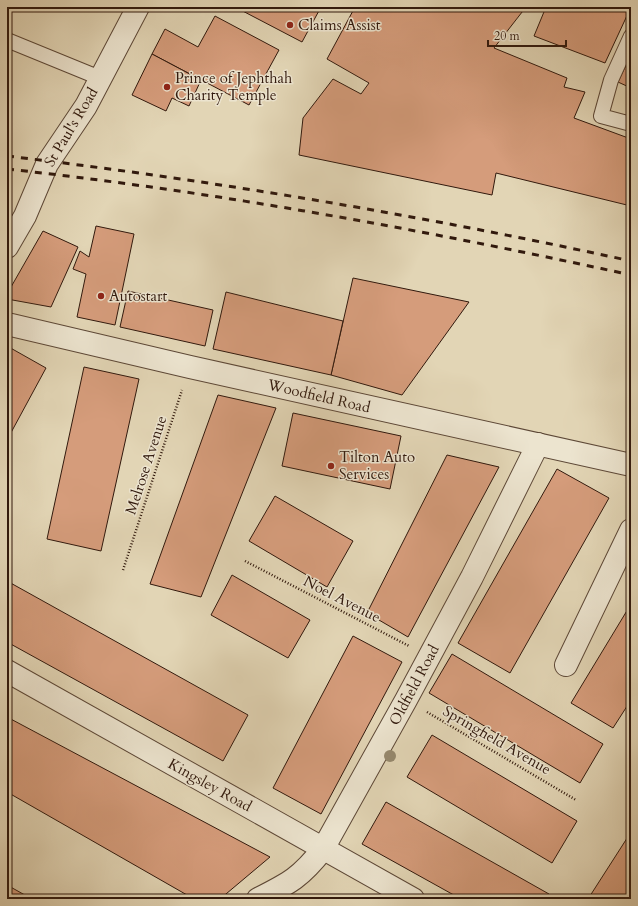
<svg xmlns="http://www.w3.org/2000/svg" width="638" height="906" font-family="Cardo,serif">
	<rect width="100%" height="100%" fill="#e2d5b5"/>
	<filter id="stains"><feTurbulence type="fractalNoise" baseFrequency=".005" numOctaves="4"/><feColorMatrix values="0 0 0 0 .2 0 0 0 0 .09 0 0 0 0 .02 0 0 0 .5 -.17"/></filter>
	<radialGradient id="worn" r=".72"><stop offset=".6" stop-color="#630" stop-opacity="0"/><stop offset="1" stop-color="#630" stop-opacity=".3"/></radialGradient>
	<g fill="#d59c7b" stroke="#31190d">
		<path d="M 235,7 L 321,7 L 302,42 Z"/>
		<path d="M 355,7 L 526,7 L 494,48 L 567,78 L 564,87 L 585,92 L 574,118 L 631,139 L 631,206 L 496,173 L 492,195 L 299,155 L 303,118 L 333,79 L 361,94 L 369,83 L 327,59 Z"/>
		<path d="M 546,7 L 631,7 L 605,63 L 534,36 Z"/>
		<path d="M 215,16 L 279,50 L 249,105 L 152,54 L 165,29 L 198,47 Z"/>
		<path d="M 152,54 L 201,80 L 189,106 L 172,98 L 166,111 L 132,95 Z"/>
		<path d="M 631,55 L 631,88 L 618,82 Z"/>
		<path d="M 96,226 L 134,234 L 115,325 L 77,317 L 86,274 L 73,269 L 80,251 L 89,257 Z"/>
		<path d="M 43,231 L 78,247 L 51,307 L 7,299 L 7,294 Z"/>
		<path d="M 353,278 L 469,302 L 402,395 L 331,375 Z"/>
		<path d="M 128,291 L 213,310 L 205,346 L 120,327 Z"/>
		<path d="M 226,292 L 343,321 L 331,375 L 213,349 Z"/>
		<path d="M 7,346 L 46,368 L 7,440 Z"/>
		<path d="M 84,367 L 139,379 L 101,551 L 47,539 Z"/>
		<path d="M 218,395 L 276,408 L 201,597 L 150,584 Z"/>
		<path d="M 293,413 L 401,436 L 390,489 L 282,466 Z"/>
		<path d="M 447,455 L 499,467 L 408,637 L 367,613 Z"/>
		<path d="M 557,469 L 609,498 L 510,673 L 458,643 Z"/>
		<path d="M 275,496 L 353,541 L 327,587 L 249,541 Z"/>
		<path d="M 232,575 L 310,620 L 288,658 L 211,615 Z"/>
		<path d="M 7,581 L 248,715 L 223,761 L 7,642 Z"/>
		<path d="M 631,604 L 631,700 L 613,728 L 571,703 Z"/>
		<path d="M 353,636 L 402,662 L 321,814 L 273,788 Z"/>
		<path d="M 452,654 L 603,744 L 580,783 L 429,693 Z"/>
		<path d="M 7,717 L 270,857 L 220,899 L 194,899 L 7,792 Z"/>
		<path d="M 432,735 L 577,821 L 552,863 L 407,777 Z"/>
		<path d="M 386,802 L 549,894 L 546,899 L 461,899 L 362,844 Z"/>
		<path d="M 631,832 L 631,899 L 588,899 Z"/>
		<path d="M 7,885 L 32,899 L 7,899 Z"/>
	</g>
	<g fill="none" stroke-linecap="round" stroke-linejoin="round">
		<defs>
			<g id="lane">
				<path d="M 631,36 L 611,80 L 601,116 L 631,124"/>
				<path d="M 7,40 L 100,78"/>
			</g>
			<g id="street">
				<path d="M 7,247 L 25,216 L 47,164 L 86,106 L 138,7"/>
				<path d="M 7,324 L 190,367 L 631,465"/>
				<path d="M 566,665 L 631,530"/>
				<path d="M 7,671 L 413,899"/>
				<path d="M 258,899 C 290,883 301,877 323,849 L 406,700 L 472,577 L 538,444"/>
			</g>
		</defs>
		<use href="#lane" stroke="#5d4837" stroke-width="16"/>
		<use href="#street" stroke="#5d4837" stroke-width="24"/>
		<g stroke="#31190d" stroke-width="2.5" stroke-dasharray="1 2" stroke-linecap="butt">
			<path d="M 245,561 L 409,646"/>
			<path d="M 123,570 L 182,390"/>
			<path d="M 427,712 L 576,800"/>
		</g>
		<use href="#lane" stroke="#ece4cf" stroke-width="14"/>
		<use href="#street" stroke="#ece4cf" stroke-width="22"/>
		<g stroke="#31190d" stroke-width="3" stroke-dasharray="7 7" stroke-linecap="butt">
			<path d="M 7,156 C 217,181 425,216 631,261"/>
			<path d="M 7,169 C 217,192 425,230 631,275"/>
		</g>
	</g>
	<circle fill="#96896e" cx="390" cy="756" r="6"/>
	<g fill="#8f2418" stroke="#ece4cf" stroke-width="1.5">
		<circle cx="290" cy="25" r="4"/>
		<circle cx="167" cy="87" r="4"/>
		<circle cx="101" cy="296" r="4"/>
		<circle cx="331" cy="466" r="4"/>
	</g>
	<g text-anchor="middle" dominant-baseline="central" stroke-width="3" stroke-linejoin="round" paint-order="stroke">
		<g font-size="15" fill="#31190d" stroke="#ece4cf" text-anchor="start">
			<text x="298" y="25">Claims Assist</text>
			<text x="175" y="78">Prince of Jephthah<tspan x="175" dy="17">Charity Temple</tspan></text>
			<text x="109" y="296">Autostart</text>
			<text x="339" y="457">Tilton Auto<tspan x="339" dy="17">Services</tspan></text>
		</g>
		<g font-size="15" fill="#31190d" stroke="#ece4cf">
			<text transform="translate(71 127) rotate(-59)">St Paul's Road</text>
			<text transform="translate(319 396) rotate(13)">Woodfield Road</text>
			<text transform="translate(146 465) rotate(-72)">Melrose Avenue</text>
			<text transform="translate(342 599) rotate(27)">Noel Avenue</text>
			<text transform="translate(414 685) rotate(-62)">Oldfield Road</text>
			<text transform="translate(497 740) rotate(30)">Springfield Avenue</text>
			<text transform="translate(210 785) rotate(29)">Kingsley Road</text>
		</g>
	</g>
	<rect width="638" height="906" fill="none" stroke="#e2d5b5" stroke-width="24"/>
	<rect x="8" y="8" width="622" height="890" fill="none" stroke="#31190d" stroke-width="2"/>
	<rect x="12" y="12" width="614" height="882" fill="none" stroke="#31190d"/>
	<path d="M488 40v6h78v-6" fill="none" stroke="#31190d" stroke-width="2"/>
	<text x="494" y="40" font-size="12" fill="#31190d" stroke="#ece4cf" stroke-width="3" paint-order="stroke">20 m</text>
	<rect width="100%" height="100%" filter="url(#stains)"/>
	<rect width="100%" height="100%" fill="url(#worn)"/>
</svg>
